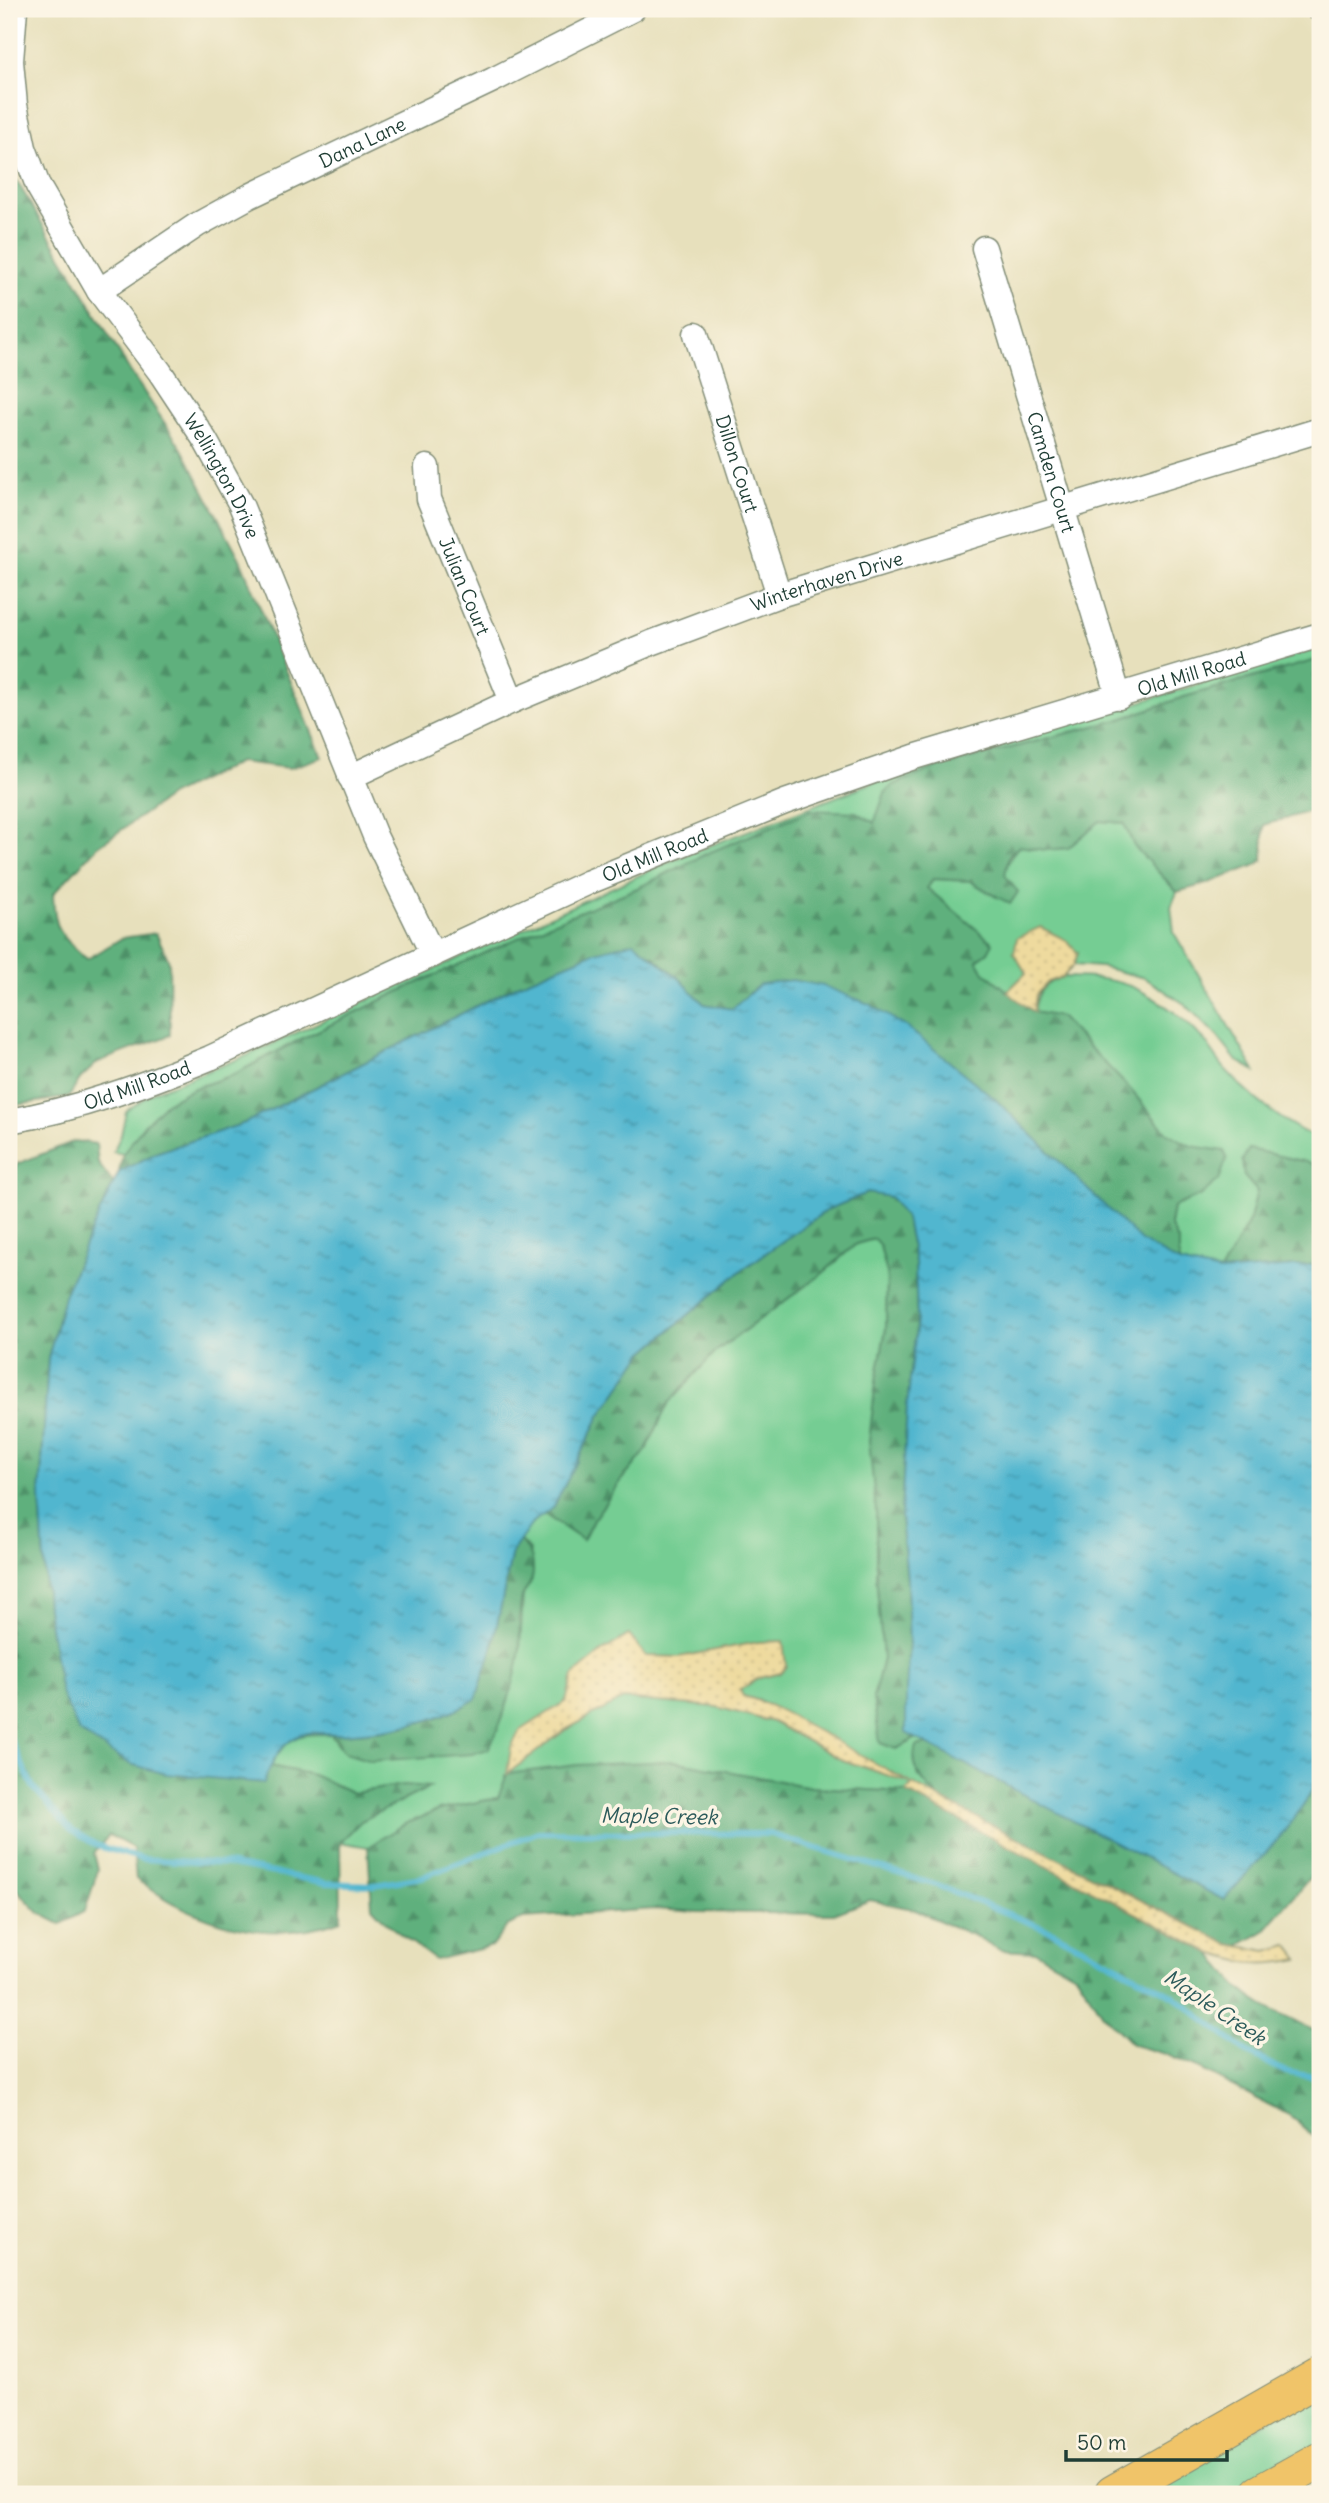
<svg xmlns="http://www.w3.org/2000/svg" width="1329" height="2503" font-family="Delius,sans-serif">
	<defs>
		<pattern id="forest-firs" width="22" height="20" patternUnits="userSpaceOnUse" patternTransform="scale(1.75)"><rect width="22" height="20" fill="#5fb07d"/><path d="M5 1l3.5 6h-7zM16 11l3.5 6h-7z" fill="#4e9067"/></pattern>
		<pattern id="sand-dots" width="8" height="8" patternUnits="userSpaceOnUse" patternTransform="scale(1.75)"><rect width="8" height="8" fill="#eeda9e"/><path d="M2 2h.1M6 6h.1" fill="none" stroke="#ccbc89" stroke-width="1.8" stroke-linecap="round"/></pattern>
		<pattern id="water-ripples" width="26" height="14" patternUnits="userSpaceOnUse" patternTransform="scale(1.75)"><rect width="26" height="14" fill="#51b6cf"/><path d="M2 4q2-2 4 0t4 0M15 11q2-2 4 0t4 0" fill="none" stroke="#4395a9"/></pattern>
	</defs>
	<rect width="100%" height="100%" fill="#fcf5e5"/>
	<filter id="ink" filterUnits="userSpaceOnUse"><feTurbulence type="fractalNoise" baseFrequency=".0143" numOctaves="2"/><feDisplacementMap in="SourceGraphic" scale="14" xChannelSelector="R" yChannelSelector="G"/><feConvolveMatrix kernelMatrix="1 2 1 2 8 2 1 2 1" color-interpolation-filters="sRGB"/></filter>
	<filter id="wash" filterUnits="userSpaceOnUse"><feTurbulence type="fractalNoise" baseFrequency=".00686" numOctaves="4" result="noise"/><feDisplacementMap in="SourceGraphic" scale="28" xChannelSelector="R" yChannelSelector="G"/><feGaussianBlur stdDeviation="1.57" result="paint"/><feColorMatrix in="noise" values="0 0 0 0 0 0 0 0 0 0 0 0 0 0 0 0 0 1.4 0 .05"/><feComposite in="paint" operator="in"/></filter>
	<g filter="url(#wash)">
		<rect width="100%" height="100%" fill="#e7e0bc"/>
		<g fill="#74cd93" stroke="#4a8564" stroke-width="2" fill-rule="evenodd">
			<path d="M 1320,648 L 1320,659 L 1184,697 L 1118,720 L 938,767 L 893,785 L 885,793 L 875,823 L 856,812 L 833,813 L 708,853 L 640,887 L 411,986 L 301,1039 L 233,1075 L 192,1089 L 166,1103 L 144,1125 L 123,1154 L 113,1152 L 121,1135 L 126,1111 L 153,1092 L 246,1056 L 668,862 L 828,800 L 879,780 Z"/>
			<path d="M 1100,821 L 1124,823 L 1134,846 L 1177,892 L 1171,907 L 1174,933 L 1255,1071 L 1236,1060 L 1217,1036 L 1186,1005 L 1145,978 L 1101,967 L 1074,965 L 1078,952 L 1014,953 L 1026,973 L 1007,992 L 984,972 L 977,960 L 988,952 L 927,888 L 934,879 L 970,881 L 996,897 C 1003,880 1006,860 1019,846 L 1045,850 L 1068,848 Z"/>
			<path d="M 1063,977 C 1089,977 1117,978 1141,991 C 1164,1003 1187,1021 1204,1040 C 1212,1050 1218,1061 1226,1070 C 1252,1099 1285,1124 1320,1140 L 1320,1165 L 1308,1163 L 1244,1176 L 1257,1191 L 1250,1220 L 1220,1272 L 1179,1263 L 1179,1243 L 1170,1225 L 1173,1207 L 1201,1195 L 1191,1146 L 1166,1132 L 1129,1088 L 1099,1059 L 1034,1012 C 1037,992 1043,983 1063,977 Z"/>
			<path d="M 874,1239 L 880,1246 L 887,1273 L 886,1329 L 876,1381 L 876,1573 L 883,1659 L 873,1698 L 881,1743 L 896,1749 L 917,1738 L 929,1744 L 916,1746 L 918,1775 L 938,1798 L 913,1784 L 906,1792 L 811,1787 L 674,1761 L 439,1810 L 405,1824 L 368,1847 L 340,1842 L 361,1821 L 428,1788 L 404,1785 L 353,1793 L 313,1775 L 270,1766 C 290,1735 295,1734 331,1734 L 345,1753 L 433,1755 L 472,1754 L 520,1649 L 523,1595 L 530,1550 L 519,1540 C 526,1529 534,1521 544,1514 L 583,1540 L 593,1520 L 618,1485 L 645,1452 L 668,1404 L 715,1352 L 823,1273 L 856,1244 ZM 628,1635 L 646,1656 L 679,1657 L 758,1642 L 783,1641 L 781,1673 L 759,1678 L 739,1690 L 743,1696 L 761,1701 L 908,1782 L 840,1759 L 773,1722 L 717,1707 L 622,1699 L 565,1730 L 508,1773 L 566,1701 L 573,1676 L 603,1651 Z"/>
			<path d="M 1320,2391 L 1320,2444 L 1232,2494 L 1139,2494 Z"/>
		</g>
		<g fill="url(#forest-firs)" stroke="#3f7658" stroke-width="2">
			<path d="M 9,168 L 130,371 L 182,449 L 240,559 L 322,757 L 290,768 L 239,762 L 171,795 L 97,847 L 53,894 C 55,932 59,934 87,959 L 122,938 L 156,933 L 169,961 L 170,1035 L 98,1062 L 80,1079 L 69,1097 L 9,1106 Z"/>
			<path d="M 1320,659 L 1320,813 L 1307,812 L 1264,825 L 1263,860 L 1256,865 L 1206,884 L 1177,892 L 1134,846 L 1124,823 L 1100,821 L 1068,848 L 1045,850 L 1019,846 L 1009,856 L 1005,875 L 1018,892 L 1010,904 L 970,881 L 934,879 L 927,888 L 993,943 L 988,952 L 977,960 L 984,972 L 1034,1012 L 1060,1017 L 1129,1088 L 1166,1132 L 1191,1146 L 1224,1151 L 1227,1158 L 1219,1180 L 1201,1195 L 1173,1207 L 1170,1225 L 1179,1243 L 1179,1263 L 1140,1241 L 994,1098 L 760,984 L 732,1009 L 704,1004 L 680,979 L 652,955 L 595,952 L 526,981 L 245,1123 L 158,1152 L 119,1172 L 123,1154 L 144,1125 L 166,1103 L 192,1089 L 233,1075 L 301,1039 L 411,986 L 547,925 L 640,887 L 708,853 L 811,810 L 856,812 L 874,823 L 885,793 L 893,785 L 938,767 L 1118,720 L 1184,697 Z"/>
			<path d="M 75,1141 L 96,1144 L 98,1163 L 113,1183 L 64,1296 L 48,1359 L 40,1497 L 47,1608 L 61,1693 L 270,1766 L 313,1775 L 353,1793 L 404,1785 L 430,1787 L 361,1821 L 340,1842 L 341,1920 C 268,1947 196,1923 136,1879 L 133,1848 L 109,1835 L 94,1853 L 98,1870 L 85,1911 L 61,1924 L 39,1913 L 9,1881 L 9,1180 L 17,1164 Z"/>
			<path d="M 1249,1149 L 1320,1165 L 1320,1264 L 1220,1272 L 1250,1220 L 1257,1191 L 1244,1176 L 1242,1161 Z"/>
			<path d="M 867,1193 L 890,1197 L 906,1219 L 915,1262 L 917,1320 L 907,1406 L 901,1516 L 907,1579 L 909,1645 L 906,1691 L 906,1732 L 917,1738 L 896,1749 L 880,1743 L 873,1698 L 883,1659 L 876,1573 L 876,1512 L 869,1441 L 876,1381 L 886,1329 L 887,1273 L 880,1246 L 874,1239 L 856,1244 L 823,1273 L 715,1352 L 668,1404 L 645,1452 L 618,1485 L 593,1520 L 583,1540 L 544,1514 L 553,1508 L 600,1416 L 643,1353 L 743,1269 L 827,1210 Z"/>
			<path d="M 519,1540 C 528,1549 533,1556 533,1568 C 534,1585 525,1586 522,1598 C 518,1613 520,1631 520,1646 C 519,1671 501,1728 488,1749 L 472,1754 L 371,1761 L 345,1753 L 331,1734 C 382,1733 432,1726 476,1699 L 492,1649 L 512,1552 Z"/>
			<path d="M 929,1744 L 1224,1900 L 1314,1787 L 1320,1774 L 1320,1866 L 1263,1932 L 1238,1946 L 1228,1944 L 938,1798 C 924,1782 909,1768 916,1746 Z"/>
			<path d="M 674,1761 L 811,1787 L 906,1792 L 1211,1953 C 1242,2000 1264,2007 1313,2030 L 1320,2027 L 1320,2142 L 1289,2115 L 1200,2069 L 1165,2054 L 1133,2045 L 1102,2014 L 1077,1975 L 1036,1952 L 1000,1950 L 977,1937 L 913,1909 L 870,1900 L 834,1914 L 697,1912 L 655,1909 L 523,1918 L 507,1926 L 492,1946 L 435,1960 L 390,1926 L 372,1907 L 368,1847 L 405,1824 L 439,1810 L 498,1798 L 507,1774 L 577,1765 Z"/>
		</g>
		<g fill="url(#sand-dots)" stroke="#868c69" stroke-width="2">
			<path d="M 1040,927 L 1066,940 L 1078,953 L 1074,965 L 1063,977 L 1048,982 L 1036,995 L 1034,1012 L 1007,992 L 1026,973 L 1014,953 L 1017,938 Z"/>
			<path d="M 629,1635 L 646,1656 L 679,1657 L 758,1642 L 783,1641 L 786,1666 L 781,1673 L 759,1678 L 740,1690 L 743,1696 C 773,1704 800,1721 827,1736 C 864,1757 901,1777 938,1798 L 1228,1944 L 1267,1951 L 1288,1945 L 1299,1959 C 1262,1967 1246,1964 1211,1953 L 906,1792 L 913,1784 L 840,1759 L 773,1722 L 717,1707 L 623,1699 L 565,1730 L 507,1774 L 511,1747 L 520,1731 L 566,1701 L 573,1676 L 603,1651 Z"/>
		</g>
		<path fill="url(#water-ripples)" stroke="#387a82" stroke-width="2" d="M 634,942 L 680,979 L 704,1004 L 732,1009 L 760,984 L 792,980 L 824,986 L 869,1004 L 908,1028 L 994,1098 L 1141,1241 L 1179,1263 L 1220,1272 L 1320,1264 L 1320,1774 C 1298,1824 1259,1859 1224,1900 L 906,1733 L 906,1691 L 909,1645 L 907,1579 L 901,1516 L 907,1406 L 917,1320 L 915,1262 L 906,1219 L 890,1197 L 867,1193 L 827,1210 L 743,1269 L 643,1353 L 600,1416 L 553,1508 L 533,1522 L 512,1552 L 492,1649 L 476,1699 C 435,1724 389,1731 341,1734 C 328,1734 309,1730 298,1736 C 279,1746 271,1763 264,1783 L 166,1774 L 130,1764 L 79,1732 L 61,1693 L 47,1608 L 40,1497 L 48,1359 L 64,1296 L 89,1235 L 119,1172 L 158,1152 L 245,1123 L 526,981 L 595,952 Z"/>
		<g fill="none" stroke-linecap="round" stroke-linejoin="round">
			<path stroke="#51b6cf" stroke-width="6" d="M 9,1737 L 33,1787 L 71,1830 L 98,1846 L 143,1859 L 227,1864 L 327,1883 L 375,1885 L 422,1877 L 538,1832 L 770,1834 L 939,1886 L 1053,1932 L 1174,1996 L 1246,2052 L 1286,2072 L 1320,2078"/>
		</g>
	</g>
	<g filter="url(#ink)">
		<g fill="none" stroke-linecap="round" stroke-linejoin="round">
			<defs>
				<g id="minor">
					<path id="s1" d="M 15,9 L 11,61 L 15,105 L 24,148 L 38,186 L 99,291 L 160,372 L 205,440 L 241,505 L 375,836 L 433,955"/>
					<path d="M 1319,9 L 1320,9"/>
					<path id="s2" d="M 984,248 L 1119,697"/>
					<path id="s3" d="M 99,291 L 197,225 L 250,196 L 493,80 L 633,9"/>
					<path id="s4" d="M 696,334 L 779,595"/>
					<path id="s5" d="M 427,467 L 429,499 L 512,701"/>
					<path id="s6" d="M 350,777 L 512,701 L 651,643 L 779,595 L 1320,430"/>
					<path id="s7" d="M 9,1121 C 79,1109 144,1085 210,1058 L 589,882 L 785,802 L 914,757 L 1320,635"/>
				</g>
				<g id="highway">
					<path d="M 1113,2494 L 1320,2376"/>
					<path d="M 1259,2494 L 1320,2460"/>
				</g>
			</defs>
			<use href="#minor" stroke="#838e78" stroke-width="27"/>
			<use href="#highway" stroke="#838e78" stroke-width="39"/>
			<use href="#minor" stroke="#fff" stroke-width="24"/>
			<use href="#highway" stroke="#f0c469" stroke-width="37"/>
		</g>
	</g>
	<g text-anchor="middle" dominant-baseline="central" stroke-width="7" stroke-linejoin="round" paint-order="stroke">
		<g font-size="19" fill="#1f3d34" stroke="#fcf5e5">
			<text stroke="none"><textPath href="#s3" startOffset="303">Dana Lane</textPath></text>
			<text stroke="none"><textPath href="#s4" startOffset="136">Dillon Court</textPath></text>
			<text stroke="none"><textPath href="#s2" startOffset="234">Camden Court</textPath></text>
			<text stroke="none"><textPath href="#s1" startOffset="525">Wellington Drive</textPath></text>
			<text stroke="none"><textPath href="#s6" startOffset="516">Winterhaven Drive</textPath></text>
			<text stroke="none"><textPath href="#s5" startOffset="126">Julian Court</textPath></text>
			<text stroke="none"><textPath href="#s7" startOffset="1267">Old Mill Road</textPath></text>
			<text stroke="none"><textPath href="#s7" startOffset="700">Old Mill Road</textPath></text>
			<text stroke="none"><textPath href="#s7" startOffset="133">Old Mill Road</textPath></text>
		</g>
		<g font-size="21" font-style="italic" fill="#2c5b5b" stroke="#fcf5e5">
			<text transform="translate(659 1816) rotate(1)">Maple Creek</text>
			<text transform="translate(1215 2007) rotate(34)">Maple Creek</text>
		</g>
	</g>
	<rect width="1329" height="2503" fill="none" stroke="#fcf5e5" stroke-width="35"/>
	<path d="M1066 2450v10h161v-10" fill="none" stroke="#1f3d34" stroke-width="3.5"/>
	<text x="1077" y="2450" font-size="21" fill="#1f3d34" stroke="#fcf5e5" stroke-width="5" paint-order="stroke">50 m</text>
</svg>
